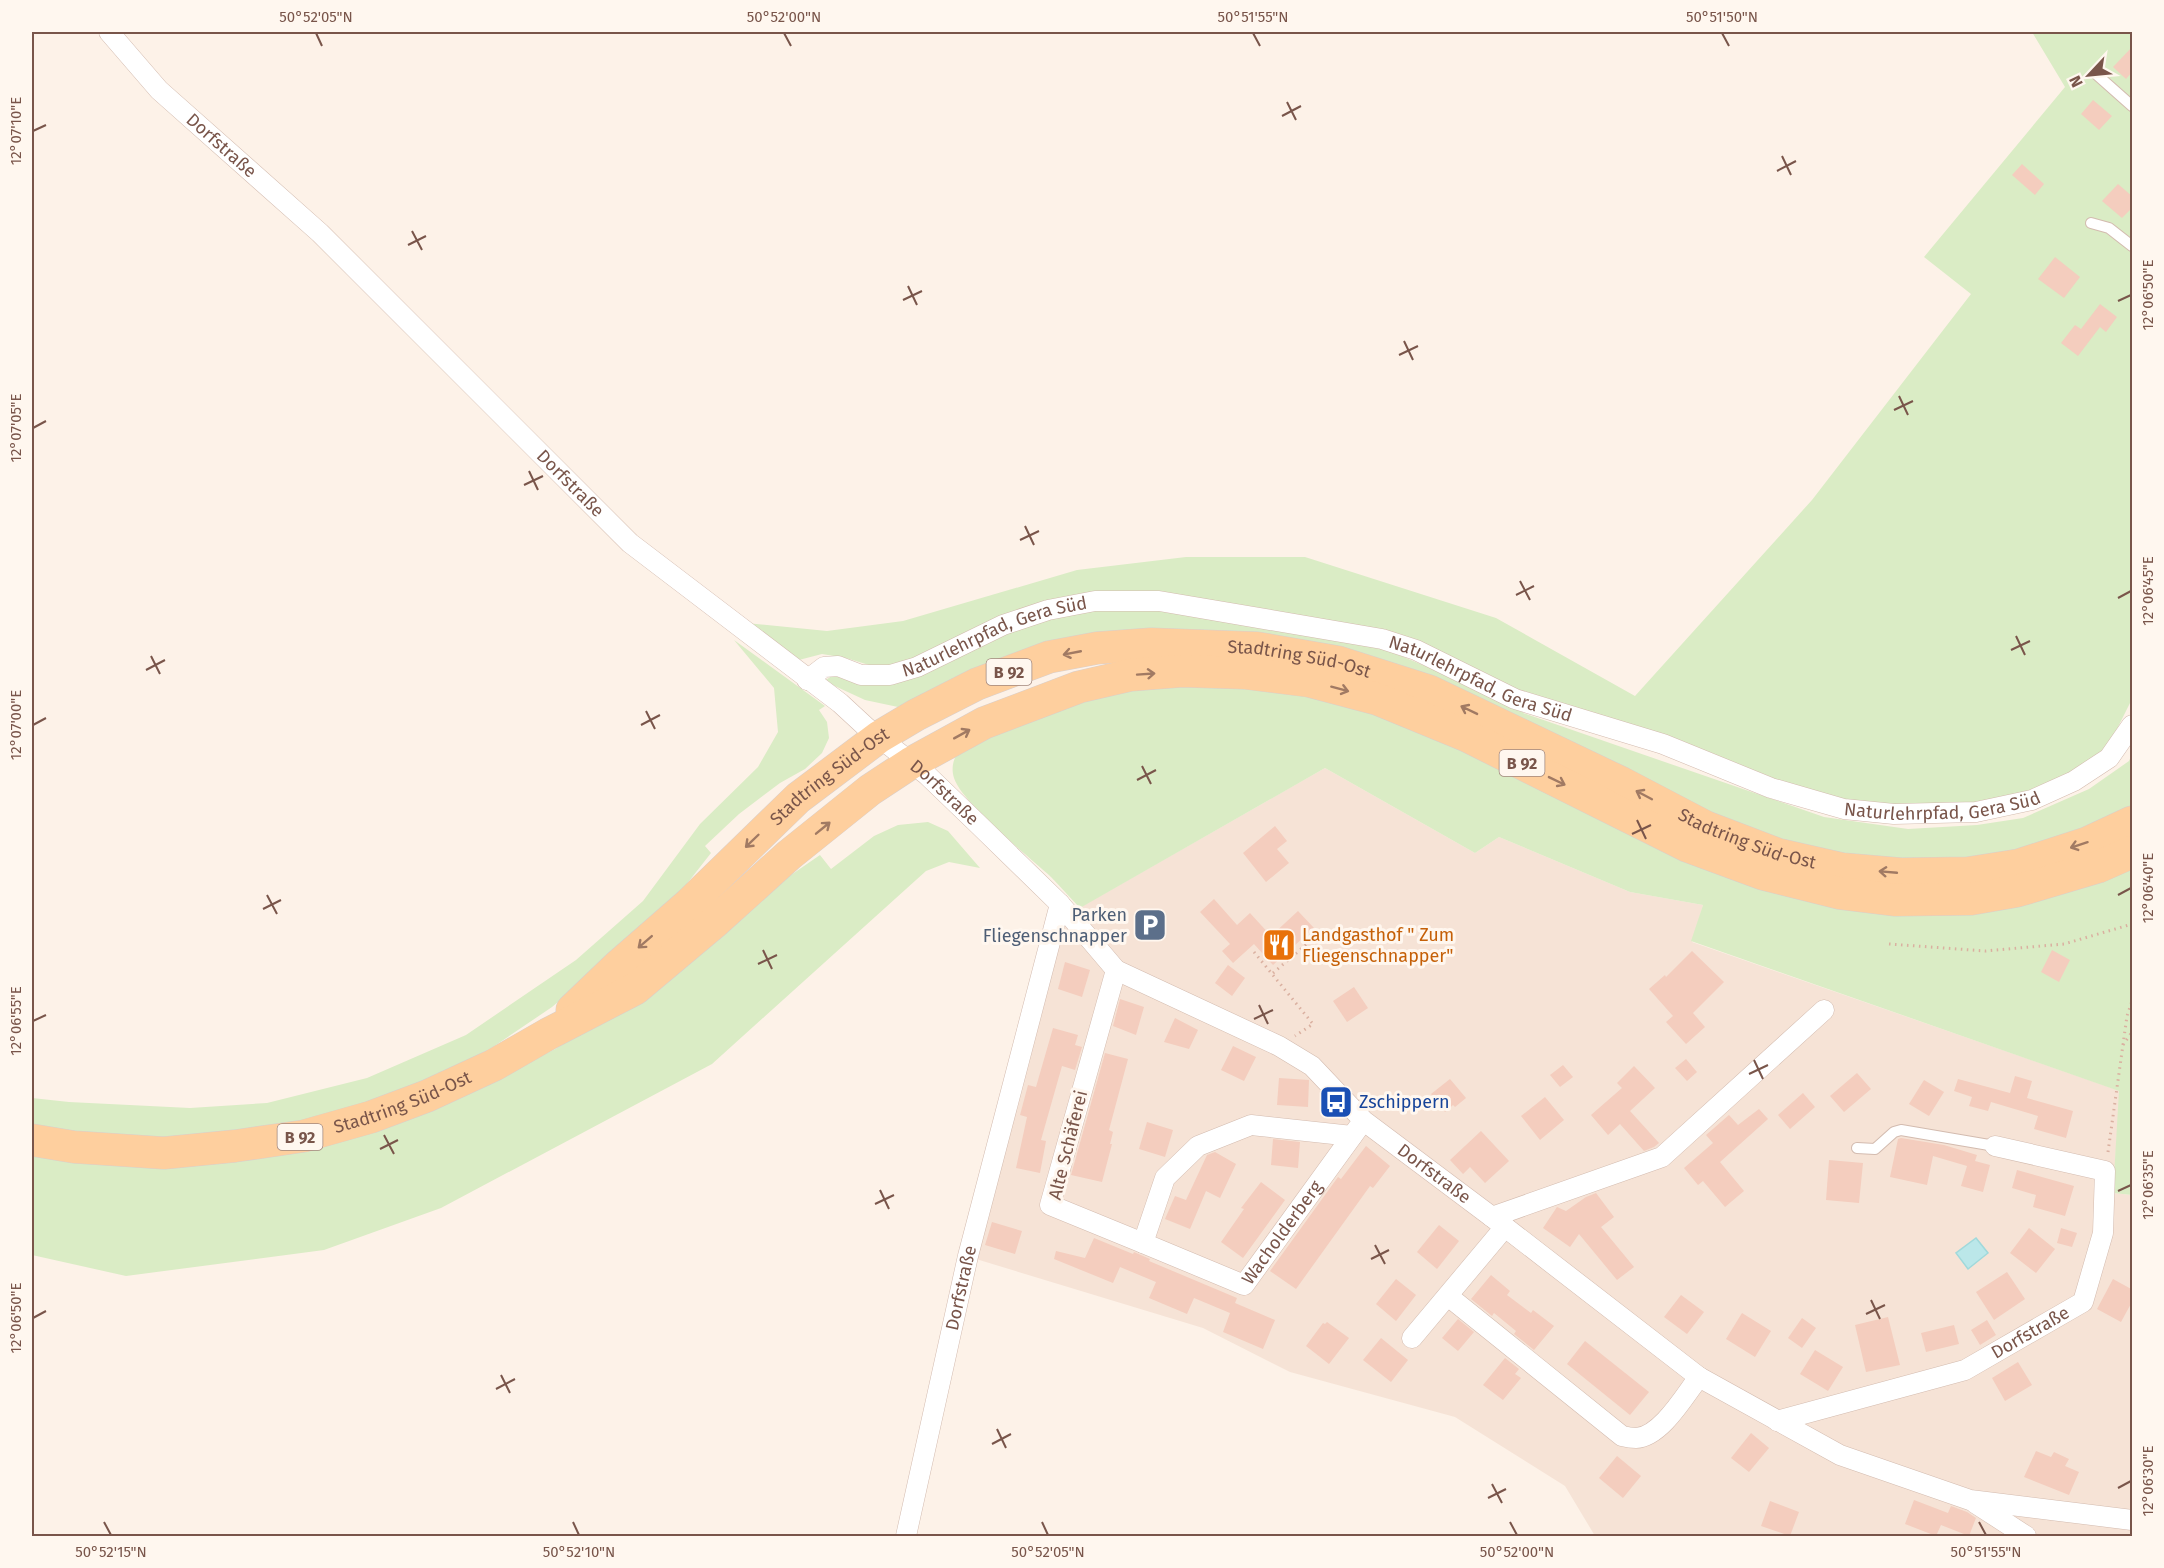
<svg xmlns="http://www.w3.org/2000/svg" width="2164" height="1568" font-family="'Fira Sans',sans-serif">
	<rect width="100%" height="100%" fill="#fdf2e8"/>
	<path fill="#f6e3d6" d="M 1325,768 L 1475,853 L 1499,837 L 1630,892 L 1703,905 L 1692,942 L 2120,1091 L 2113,1193 L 2132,1195 L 2132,1536 L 1595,1536 L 1565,1486 L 1455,1417 L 1290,1372 L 1203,1328 L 976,1259 L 1065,916 Z"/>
	<g fill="#daecc5">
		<path d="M 2032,32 L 2132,32 L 2132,699 L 2111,741 L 2089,766 L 2028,794 L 1993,804 L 1905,810 L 1843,803 L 1518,691 L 1430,652 L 1142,592 L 892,665 L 869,665 L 846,658 L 822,654 L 795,661 L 746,623 L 827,631 L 903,621 L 1077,570 L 1186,557 L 1305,557 L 1496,618 L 1635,696 L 1812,500 L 1971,294 L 1924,257 L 2065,87 Z"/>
		<path d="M 1157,608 L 1380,647 L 1525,708 L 1523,713 L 1824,817 L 1908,829 L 1977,825 L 2023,818 L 2089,789 L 2129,761 L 2132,754 L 2132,812 L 2083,834 L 1963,863 L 1820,853 L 1192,634 L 924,698 L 898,707 L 865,700 L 824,681 L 832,676 L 848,678 L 949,660 L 1028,624 L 1081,609 Z"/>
		<path d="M 734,640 L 825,706 L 819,710 L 827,722 L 829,738 L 822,753 L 805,769 L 780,783 L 739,814 L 705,846 L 711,853 L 675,899 L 626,945 L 552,1007 L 493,1047 L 436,1077 L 355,1108 L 283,1127 L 200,1139 L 113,1139 L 32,1129 L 32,1098 L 69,1102 L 190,1108 L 267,1103 L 367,1078 L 466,1035 L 576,960 L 643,901 L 700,824 L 758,767 L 778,732 L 774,688 Z"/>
		<path d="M 1243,683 L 1350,705 L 1488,759 L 1694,861 L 2132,864 L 2132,1195 L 2113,1193 L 2119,1091 L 1691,941 L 1703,905 L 1630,892 L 1499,837 L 1475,853 L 1325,768 L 1080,908 C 1070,898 1061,887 1051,877 C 1029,857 962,803 954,778 C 951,768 953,760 958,752 L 1059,705 L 1144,684 Z"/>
		<path d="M 928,822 L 948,831 L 980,868 L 949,862 L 926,871 L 712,1064 L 441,1208 L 324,1250 L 126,1276 L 32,1255 L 32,1152 L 128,1162 L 495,1080 L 557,1048 L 607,1016 L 775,886 L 820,855 L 831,869 L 874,836 L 898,825 Z"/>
	</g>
	<path fill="#bbe7e9" stroke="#a0d9db" stroke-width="1.5" d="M 1976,1238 L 1988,1253 L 1968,1269 L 1956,1253 Z"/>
	<g fill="#f4cdbe">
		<path d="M 2133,46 L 2133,71 L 2126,79 L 2113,67 Z"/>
		<path d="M 2093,100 L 2112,116 L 2099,130 L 2081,114 Z"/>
		<path d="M 2022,164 L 2044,184 L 2035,195 L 2012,175 Z"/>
		<path d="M 2118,184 L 2133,197 L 2133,207 L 2122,218 L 2102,201 Z"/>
		<path d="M 2055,257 L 2080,277 L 2064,298 L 2038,279 Z"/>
		<path d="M 2100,304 L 2117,317 L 2106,332 L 2100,327 L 2078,356 L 2061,343 L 2075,325 L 2081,329 Z"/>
		<path d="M 1275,826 L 1287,841 L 1277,849 L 1289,863 L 1266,882 L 1243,853 Z"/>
		<path d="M 1214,899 L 1237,925 L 1250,913 L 1271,936 L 1298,911 L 1314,928 L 1273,965 L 1254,944 L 1233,963 L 1222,951 L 1230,944 L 1200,912 Z"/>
		<path d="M 2052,950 L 2070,960 L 2059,982 L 2041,972 Z"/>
		<path d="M 1692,951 L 1724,982 L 1693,1013 L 1705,1027 L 1686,1044 L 1666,1022 L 1673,1016 L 1649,989 L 1665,975 L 1666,977 Z"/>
		<path d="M 1065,962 L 1090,970 L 1082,997 L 1058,989 Z"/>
		<path d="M 1228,965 L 1245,978 L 1232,996 L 1215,983 Z"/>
		<path d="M 1354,987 L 1368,1008 L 1347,1022 L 1333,1001 Z"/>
		<path d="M 1120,999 L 1144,1007 L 1136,1035 L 1113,1026 Z"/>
		<path d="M 1175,1018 L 1198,1030 L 1189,1049 L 1164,1042 Z"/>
		<path d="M 1053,1028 L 1078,1035 L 1075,1045 L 1082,1047 L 1075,1070 L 1062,1066 L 1041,1140 L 1046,1141 L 1040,1173 L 1016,1168 L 1027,1117 L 1020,1115 L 1028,1085 L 1036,1087 Z"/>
		<path d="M 1233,1046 L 1256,1057 L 1244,1081 L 1221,1070 Z"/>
		<path d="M 1105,1053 L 1128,1059 L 1109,1130 L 1113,1132 L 1110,1144 L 1112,1144 L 1102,1182 L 1071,1175 Z"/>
		<path d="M 1686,1059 L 1697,1072 L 1687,1081 L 1675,1068 Z"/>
		<path d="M 1563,1065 L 1573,1077 L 1560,1087 L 1550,1075 Z"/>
		<path d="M 1634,1066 L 1655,1088 L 1630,1111 L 1659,1143 L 1654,1147 L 1644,1151 L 1620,1124 L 1608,1135 L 1591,1115 L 1622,1088 L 1617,1083 Z"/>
		<path d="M 1857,1073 L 1871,1089 L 1844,1112 L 1830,1096 Z"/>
		<path d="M 2015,1076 L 2032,1081 L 2027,1098 L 2073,1111 L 2066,1138 L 2034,1129 L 2038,1116 L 1991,1102 L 1988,1111 L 1969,1106 L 1972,1097 L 1954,1091 L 1958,1079 L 2010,1093 Z"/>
		<path d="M 1279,1078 L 1309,1080 L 1308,1107 L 1277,1105 Z"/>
		<path d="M 1450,1079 L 1466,1098 L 1455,1107 L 1453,1105 L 1445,1112 L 1431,1094 Z"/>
		<path d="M 1924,1080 L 1944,1092 L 1929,1116 L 1909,1104 Z"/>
		<path d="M 1803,1093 L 1815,1107 L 1790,1129 L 1778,1115 Z"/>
		<path d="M 1545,1097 L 1564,1120 L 1540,1140 L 1521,1116 Z"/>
		<path d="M 1759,1109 L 1768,1119 L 1720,1162 L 1744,1191 L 1725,1207 L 1703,1181 L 1698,1185 L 1684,1168 L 1713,1143 L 1706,1135 L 1729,1115 L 1738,1125 Z"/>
		<path d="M 1147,1122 L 1173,1130 L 1165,1157 L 1139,1149 Z"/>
		<path d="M 1481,1131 L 1509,1161 L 1485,1183 L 1470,1167 L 1463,1174 L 1450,1160 Z"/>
		<path d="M 1901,1138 L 1944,1145 L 1977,1155 L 1975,1161 L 1990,1165 L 1983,1192 L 1961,1186 L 1967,1166 L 1933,1156 L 1927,1185 L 1890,1177 L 1898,1139 Z"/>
		<path d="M 1273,1139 L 1300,1142 L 1298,1168 L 1271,1165 Z"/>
		<path d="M 1366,1146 L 1390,1166 L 1373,1188 L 1370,1186 L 1296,1289 L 1270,1271 L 1338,1177 L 1341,1179 Z"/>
		<path d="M 1215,1152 L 1236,1164 L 1220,1198 L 1206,1191 L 1190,1229 L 1165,1219 L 1175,1196 L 1186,1200 L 1207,1155 Z"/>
		<path d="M 1829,1160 L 1863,1163 L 1859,1203 L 1826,1200 Z"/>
		<path d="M 2017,1170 L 2074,1186 L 2065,1216 L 2033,1207 L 2036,1195 L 2012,1188 Z"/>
		<path d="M 1261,1182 L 1285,1200 L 1243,1258 L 1221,1242 L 1244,1209 L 1241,1208 Z"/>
		<path d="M 1596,1193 L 1614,1217 L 1601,1227 L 1634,1267 L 1617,1280 L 1579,1234 L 1570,1247 L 1543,1228 L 1557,1207 L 1566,1211 L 1586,1197 Z"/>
		<path d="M 992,1222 L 1022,1231 L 1015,1254 L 985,1245 Z"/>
		<path d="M 1439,1225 L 1459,1241 L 1437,1269 L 1417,1252 Z"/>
		<path d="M 2029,1228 L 2055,1249 L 2036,1273 L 2010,1253 Z"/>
		<path d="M 2061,1228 L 2077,1233 L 2072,1247 L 2057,1243 Z"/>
		<path d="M 1094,1238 L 1133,1254 L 1134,1252 L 1150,1259 L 1149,1261 L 1237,1298 L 1235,1303 L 1275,1320 L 1263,1349 L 1223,1332 L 1230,1313 L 1194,1298 L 1187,1314 L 1149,1298 L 1156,1282 L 1120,1267 L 1113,1283 L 1054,1259 L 1056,1251 L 1085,1258 Z"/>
		<path d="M 2007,1272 L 2025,1299 L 1994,1320 L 1976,1292 Z"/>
		<path d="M 1491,1275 L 1510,1291 L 1507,1295 L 1531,1313 L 1533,1310 L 1554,1326 L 1534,1350 L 1514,1334 L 1516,1331 L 1494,1313 L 1492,1316 L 1471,1299 Z"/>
		<path d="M 1396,1279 L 1416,1295 L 1396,1321 L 1376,1304 Z"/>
		<path d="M 2113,1279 L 2133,1290 L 2133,1300 L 2121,1322 L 2097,1309 Z"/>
		<path d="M 1681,1295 L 1704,1312 L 1687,1334 L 1664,1317 Z"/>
		<path d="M 1742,1313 L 1771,1331 L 1755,1357 L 1726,1339 Z"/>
		<path d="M 1888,1317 L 1900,1365 L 1866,1372 L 1855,1325 Z"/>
		<path d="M 1802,1318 L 1816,1328 L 1802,1348 L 1788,1338 Z"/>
		<path d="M 1458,1319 L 1474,1332 L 1458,1351 L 1442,1338 Z"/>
		<path d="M 1987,1320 L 1996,1335 L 1980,1345 L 1971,1330 Z"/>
		<path d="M 1327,1322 L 1349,1338 L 1329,1364 L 1306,1346 L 1323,1323 L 1325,1324 Z"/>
		<path d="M 1954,1325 L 1959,1344 L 1926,1352 L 1921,1333 Z"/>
		<path d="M 1381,1338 L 1408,1360 L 1391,1382 L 1363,1360 Z"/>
		<path d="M 1585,1341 L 1649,1392 L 1630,1415 L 1567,1364 Z"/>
		<path d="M 1815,1350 L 1843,1367 L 1828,1391 L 1800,1374 Z"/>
		<path d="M 1505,1358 L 1519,1369 L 1515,1374 L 1521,1378 L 1503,1400 L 1483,1385 Z"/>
		<path d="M 2018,1362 L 2032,1385 L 2005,1401 L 1992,1378 Z"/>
		<path d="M 1751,1433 L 1769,1448 L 1749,1472 L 1731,1458 Z"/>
		<path d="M 2036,1451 L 2051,1457 L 2054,1452 L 2069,1459 L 2065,1466 L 2079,1472 L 2069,1495 L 2024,1477 Z"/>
		<path d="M 1617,1456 L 1641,1476 L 1623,1498 L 1599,1478 Z"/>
		<path d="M 1914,1500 L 1948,1513 L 1951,1506 L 1967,1512 L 1976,1518 L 1969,1536 L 1941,1525 L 1936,1536 L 1905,1524 Z"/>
		<path d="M 1770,1501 L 1799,1512 L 1790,1536 L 1761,1526 Z"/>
	</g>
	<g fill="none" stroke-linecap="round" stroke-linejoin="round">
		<defs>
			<g id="service">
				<path d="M 2096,74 L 2132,106"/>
				<path d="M 2091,223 L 2109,228 L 2132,246"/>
				<path d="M 1857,1148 L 1875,1149 L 1894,1132 L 1901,1130 L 1995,1146"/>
			</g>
			<g id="minor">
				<path id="s1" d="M 109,32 L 159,90 L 320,233 L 630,543 L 840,703 L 866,727 L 927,775 L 980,826 L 1060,904 L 1116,970 L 1279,1046 L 1312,1066 L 1364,1121 L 1492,1217 L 1699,1377 L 1840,1455 L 1970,1500 L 2132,1520"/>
				<path id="s2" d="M 807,680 L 824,667 L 838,666 L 861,675 L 890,675 L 917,667 L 1003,625 L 1048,610 L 1095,601 L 1159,601 L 1382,639 L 1416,650 L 1515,699 L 1663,744 L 1771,788 L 1844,809 L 1894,814 L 1976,812 L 2032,800 L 2074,781 L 2109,758 L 2132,725"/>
				<path d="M 1116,970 L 1050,1205 L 1143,1243 L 1165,1178 L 1198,1146 L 1251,1125 L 1352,1136"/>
				<path d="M 1492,1217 L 1662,1157 L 1824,1010"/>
				<path id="s3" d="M 1143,1243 L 1244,1285 L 1358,1128"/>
				<path d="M 1448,1296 L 1622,1436 C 1626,1437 1631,1438 1636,1438 C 1661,1437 1685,1395 1699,1377"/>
				<path d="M 1412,1338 L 1505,1227"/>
				<path id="s4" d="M 1777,1421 L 1965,1370 L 2083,1302 L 2103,1233 L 2105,1171 L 1995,1146"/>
				<path d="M 1975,1503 L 2026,1536"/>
				<path id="s5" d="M 906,1536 L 968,1256 L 1060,904"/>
			</g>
			<g id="primary">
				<path id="s6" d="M 572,1010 L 618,966 L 689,904 L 798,798 L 879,737 L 916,715 L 977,684 L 1049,657 L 1097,648 L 1151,644 L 1257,648 L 1338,662 L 1429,691 L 1622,783 L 1706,827 L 1777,854 L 1843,869 L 1901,874 L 1968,873 L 2019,865 L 2087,843 L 2132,822"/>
				<path id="s7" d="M 32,1140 L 74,1147 L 164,1153 L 235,1146 L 304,1136 L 371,1117 L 427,1096 L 494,1065 L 548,1034 L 635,989 L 716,921 L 789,855 L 870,790 L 911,763 L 984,723 L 1079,687 L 1131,675 L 1182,671 L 1245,673 L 1309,681 L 1377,699 L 1467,736 L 1687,846 L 1763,874 L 1839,893 L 1896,900 L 1971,899 L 2017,891 L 2098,867 L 2132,852"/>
			</g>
		</defs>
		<use href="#service" stroke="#d3bbaf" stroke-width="12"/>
		<use href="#minor" stroke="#d3bbaf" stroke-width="21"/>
		<use href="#primary" stroke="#d9cfcc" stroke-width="33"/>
		<g stroke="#dab0a0" stroke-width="3" stroke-dasharray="1.5 4.5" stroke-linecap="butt">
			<path d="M 1889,944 L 1985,951 L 2064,944 L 2129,925 L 2132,926"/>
			<path d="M 1254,952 L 1313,1024 L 1295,1036"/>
			<path d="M 1273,973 L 1314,938"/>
			<path d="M 2123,1045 L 2132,1032"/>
			<path d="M 2108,1152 L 2127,1016 L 2132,1001"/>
		</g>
		<use href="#service" stroke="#fff" stroke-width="10"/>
		<use href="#minor" stroke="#fff" stroke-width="20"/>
		<use href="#primary" stroke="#fecf9e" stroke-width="32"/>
	</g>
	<defs><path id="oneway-shaft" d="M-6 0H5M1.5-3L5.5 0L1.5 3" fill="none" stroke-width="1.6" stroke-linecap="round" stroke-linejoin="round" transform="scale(1.5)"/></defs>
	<g stroke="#a17a63">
		<use href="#oneway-shaft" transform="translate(1072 653) rotate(169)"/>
		<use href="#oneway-shaft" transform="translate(1146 674) rotate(-4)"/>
		<use href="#oneway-shaft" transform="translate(1340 689) rotate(15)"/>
		<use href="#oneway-shaft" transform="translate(1469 710) rotate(-154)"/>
		<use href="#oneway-shaft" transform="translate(962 734) rotate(-29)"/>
		<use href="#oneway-shaft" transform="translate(1557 781) rotate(26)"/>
		<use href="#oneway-shaft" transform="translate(1644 795) rotate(-152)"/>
		<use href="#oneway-shaft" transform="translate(823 828) rotate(-39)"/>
		<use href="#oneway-shaft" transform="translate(752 841) rotate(136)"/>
		<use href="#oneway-shaft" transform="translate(2079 845) rotate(162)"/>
		<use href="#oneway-shaft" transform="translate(1888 872) rotate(-175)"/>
		<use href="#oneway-shaft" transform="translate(645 942) rotate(139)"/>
	</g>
	<path fill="none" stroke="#79554a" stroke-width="2" d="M 316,33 L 322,46M 784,33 L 791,46M 1253,33 L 1260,46M 1722,33 L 1729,46M 1287,102 L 1296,120M 1282,116 L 1301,106M 33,131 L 46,125M 1782,156 L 1791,175M 1777,171 L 1796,161M 412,231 L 422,250M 408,245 L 426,236M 908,286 L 917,305M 903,300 L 922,291M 2118,301 L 2131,295M 1404,341 L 1413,360M 1399,355 L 1418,346M 1899,396 L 1908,415M 1894,410 L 1913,401M 33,428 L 46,421M 529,471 L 538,490M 524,485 L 543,476M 1025,526 L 1034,545M 1020,540 L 1039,531M 1520,581 L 1530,600M 1516,595 L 1534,586M 2118,598 L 2131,591M 2016,636 L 2025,655M 2011,650 L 2030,641M 151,656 L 160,674M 146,670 L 165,660M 646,711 L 655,729M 33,725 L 46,718M 641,725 L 660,715M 1142,766 L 1151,784M 1137,780 L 1156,770M 1637,820 L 1646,839M 1632,834 L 1651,825M 267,895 L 277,914M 2118,895 L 2131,888M 263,909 L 281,900M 763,950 L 772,969M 758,964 L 777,955M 1259,1005 L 1268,1024M 1254,1019 L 1273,1010M 33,1021 L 46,1015M 1754,1060 L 1763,1079M 1749,1074 L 1768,1065M 384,1135 L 394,1154M 380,1149 L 398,1140M 880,1190 L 889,1209M 2118,1191 L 2131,1185M 875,1204 L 894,1195M 1375,1245 L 1385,1264M 1371,1259 L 1389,1250M 1871,1300 L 1880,1319M 1866,1314 L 1885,1305M 33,1318 L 46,1311M 501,1375 L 510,1393M 496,1389 L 515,1379M 997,1429 L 1006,1448M 992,1444 L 1011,1434M 1492,1484 L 1502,1503M 2118,1488 L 2131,1481M 1488,1498 L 1506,1489M 104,1522 L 111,1535M 573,1522 L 579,1535M 1042,1522 L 1048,1535M 1510,1522 L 1517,1535M 1979,1522 L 1986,1535"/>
	<defs>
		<symbol id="parking-square" viewBox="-11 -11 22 22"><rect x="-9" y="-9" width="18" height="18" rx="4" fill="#5c6f8a" stroke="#fff7ef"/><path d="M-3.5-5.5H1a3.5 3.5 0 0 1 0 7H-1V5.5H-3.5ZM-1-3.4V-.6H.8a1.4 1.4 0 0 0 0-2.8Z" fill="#fff"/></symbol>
		<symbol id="restaurant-square" viewBox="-11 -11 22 22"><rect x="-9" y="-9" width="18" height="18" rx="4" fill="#e8710a" stroke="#fff7ef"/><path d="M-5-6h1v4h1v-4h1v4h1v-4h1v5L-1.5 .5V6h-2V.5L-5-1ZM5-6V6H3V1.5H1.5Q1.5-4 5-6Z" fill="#fff"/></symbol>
		<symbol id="bus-square" viewBox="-11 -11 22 22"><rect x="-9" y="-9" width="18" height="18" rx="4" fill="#1a4fb4" stroke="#fff7ef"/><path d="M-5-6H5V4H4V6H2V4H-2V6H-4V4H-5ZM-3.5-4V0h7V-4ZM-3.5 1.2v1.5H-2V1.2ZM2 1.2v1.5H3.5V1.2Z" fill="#fff"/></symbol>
	</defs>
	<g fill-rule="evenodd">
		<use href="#parking-square" x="1131" y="906" width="38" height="38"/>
		<use href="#restaurant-square" x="1260" y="926" width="38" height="38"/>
		<use href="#bus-square" x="1317" y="1083" width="38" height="38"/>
	</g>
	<g text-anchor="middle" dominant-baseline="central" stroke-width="6" stroke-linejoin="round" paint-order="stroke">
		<g fill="#fff7ef" stroke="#a1867c" stroke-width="1.5">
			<rect x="986.5" y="659" width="45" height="26" rx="4.5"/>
			<rect x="1499.5" y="750" width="45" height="26" rx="4.5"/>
			<rect x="277.5" y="1124" width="45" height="26" rx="4.5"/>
		</g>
		<g font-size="16" font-weight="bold" fill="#79554a">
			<text x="1009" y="672">B 92</text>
			<text x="1522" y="763">B 92</text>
			<text x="300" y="1137">B 92</text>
		</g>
		<g font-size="18" fill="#79554a" stroke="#fff7ef">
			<text stroke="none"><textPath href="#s1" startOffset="160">Dorfstraße</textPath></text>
			<text stroke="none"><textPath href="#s1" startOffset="646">Dorfstraße</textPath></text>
			<text stroke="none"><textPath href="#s2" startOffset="201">Naturlehrpfad, Gera Süd</textPath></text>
			<text stroke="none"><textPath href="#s6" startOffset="852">Stadtring Süd-Ost</textPath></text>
			<text stroke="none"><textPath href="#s2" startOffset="705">Naturlehrpfad, Gera Süd</textPath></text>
			<text stroke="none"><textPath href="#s6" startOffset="348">Stadtring Süd-Ost</textPath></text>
			<text stroke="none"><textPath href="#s1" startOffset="1132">Dorfstraße</textPath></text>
			<text stroke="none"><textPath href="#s2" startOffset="1191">Naturlehrpfad, Gera Süd</textPath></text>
			<text stroke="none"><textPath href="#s6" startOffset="1338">Stadtring Süd-Ost</textPath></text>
			<text stroke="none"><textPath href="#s7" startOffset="378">Stadtring Süd-Ost</textPath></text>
			<text transform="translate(1068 1145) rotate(-76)">Alte Schäferei</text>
			<text stroke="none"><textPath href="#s1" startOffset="1761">Dorfstraße</textPath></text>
			<text stroke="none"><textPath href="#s3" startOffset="174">Wacholderberg</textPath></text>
			<text stroke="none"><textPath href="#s5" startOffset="254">Dorfstraße</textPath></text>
			<text stroke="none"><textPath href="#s4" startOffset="270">Dorfstraße</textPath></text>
		</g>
		<g font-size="18" fill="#4e5e75" stroke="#fff7ef" text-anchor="end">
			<text x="1127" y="915">Parken<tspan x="1127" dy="21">Fliegenschnapper</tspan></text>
		</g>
		<g font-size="18" fill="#c56008" stroke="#fff7ef" text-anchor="start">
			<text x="1302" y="935">Landgasthof " Zum<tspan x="1302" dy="21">Fliegenschnapper"</tspan></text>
		</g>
		<g font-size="18" fill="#164399" stroke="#fff7ef" text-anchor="start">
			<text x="1359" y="1102">Zschippern</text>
		</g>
	</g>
	<rect width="2164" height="1568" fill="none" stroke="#fff7ef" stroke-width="66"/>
	<g transform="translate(2089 75) rotate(244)" stroke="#fff7ef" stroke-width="4.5" paint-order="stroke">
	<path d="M0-4.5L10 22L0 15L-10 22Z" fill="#79554a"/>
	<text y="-9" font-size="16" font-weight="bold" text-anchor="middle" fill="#79554a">N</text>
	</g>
	<rect x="33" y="33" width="2098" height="1502" fill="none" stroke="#79554a" stroke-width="2"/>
	<g font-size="15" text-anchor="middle" fill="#79554a">
		<text x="316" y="22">50°52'05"N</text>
		<text x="784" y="22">50°52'00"N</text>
		<text x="1253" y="22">50°51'55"N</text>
		<text x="1722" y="22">50°51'50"N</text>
		<text transform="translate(16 131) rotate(-90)" y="5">12°07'10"E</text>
		<text transform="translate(2148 295) rotate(-90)" y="5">12°06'50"E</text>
		<text transform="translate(16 428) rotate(-90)" y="5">12°07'05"E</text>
		<text transform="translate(2148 591) rotate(-90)" y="5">12°06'45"E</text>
		<text transform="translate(16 725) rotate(-90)" y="5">12°07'00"E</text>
		<text transform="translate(2148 888) rotate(-90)" y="5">12°06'40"E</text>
		<text transform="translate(16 1021) rotate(-90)" y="5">12°06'55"E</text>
		<text transform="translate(2148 1185) rotate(-90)" y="5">12°06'35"E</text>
		<text transform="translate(16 1318) rotate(-90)" y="5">12°06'50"E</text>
		<text transform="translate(2148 1481) rotate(-90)" y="5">12°06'30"E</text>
		<text x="111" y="1557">50°52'15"N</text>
		<text x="579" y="1557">50°52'10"N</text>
		<text x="1048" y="1557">50°52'05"N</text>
		<text x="1517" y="1557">50°52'00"N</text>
		<text x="1986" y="1557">50°51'55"N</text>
	</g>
</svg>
